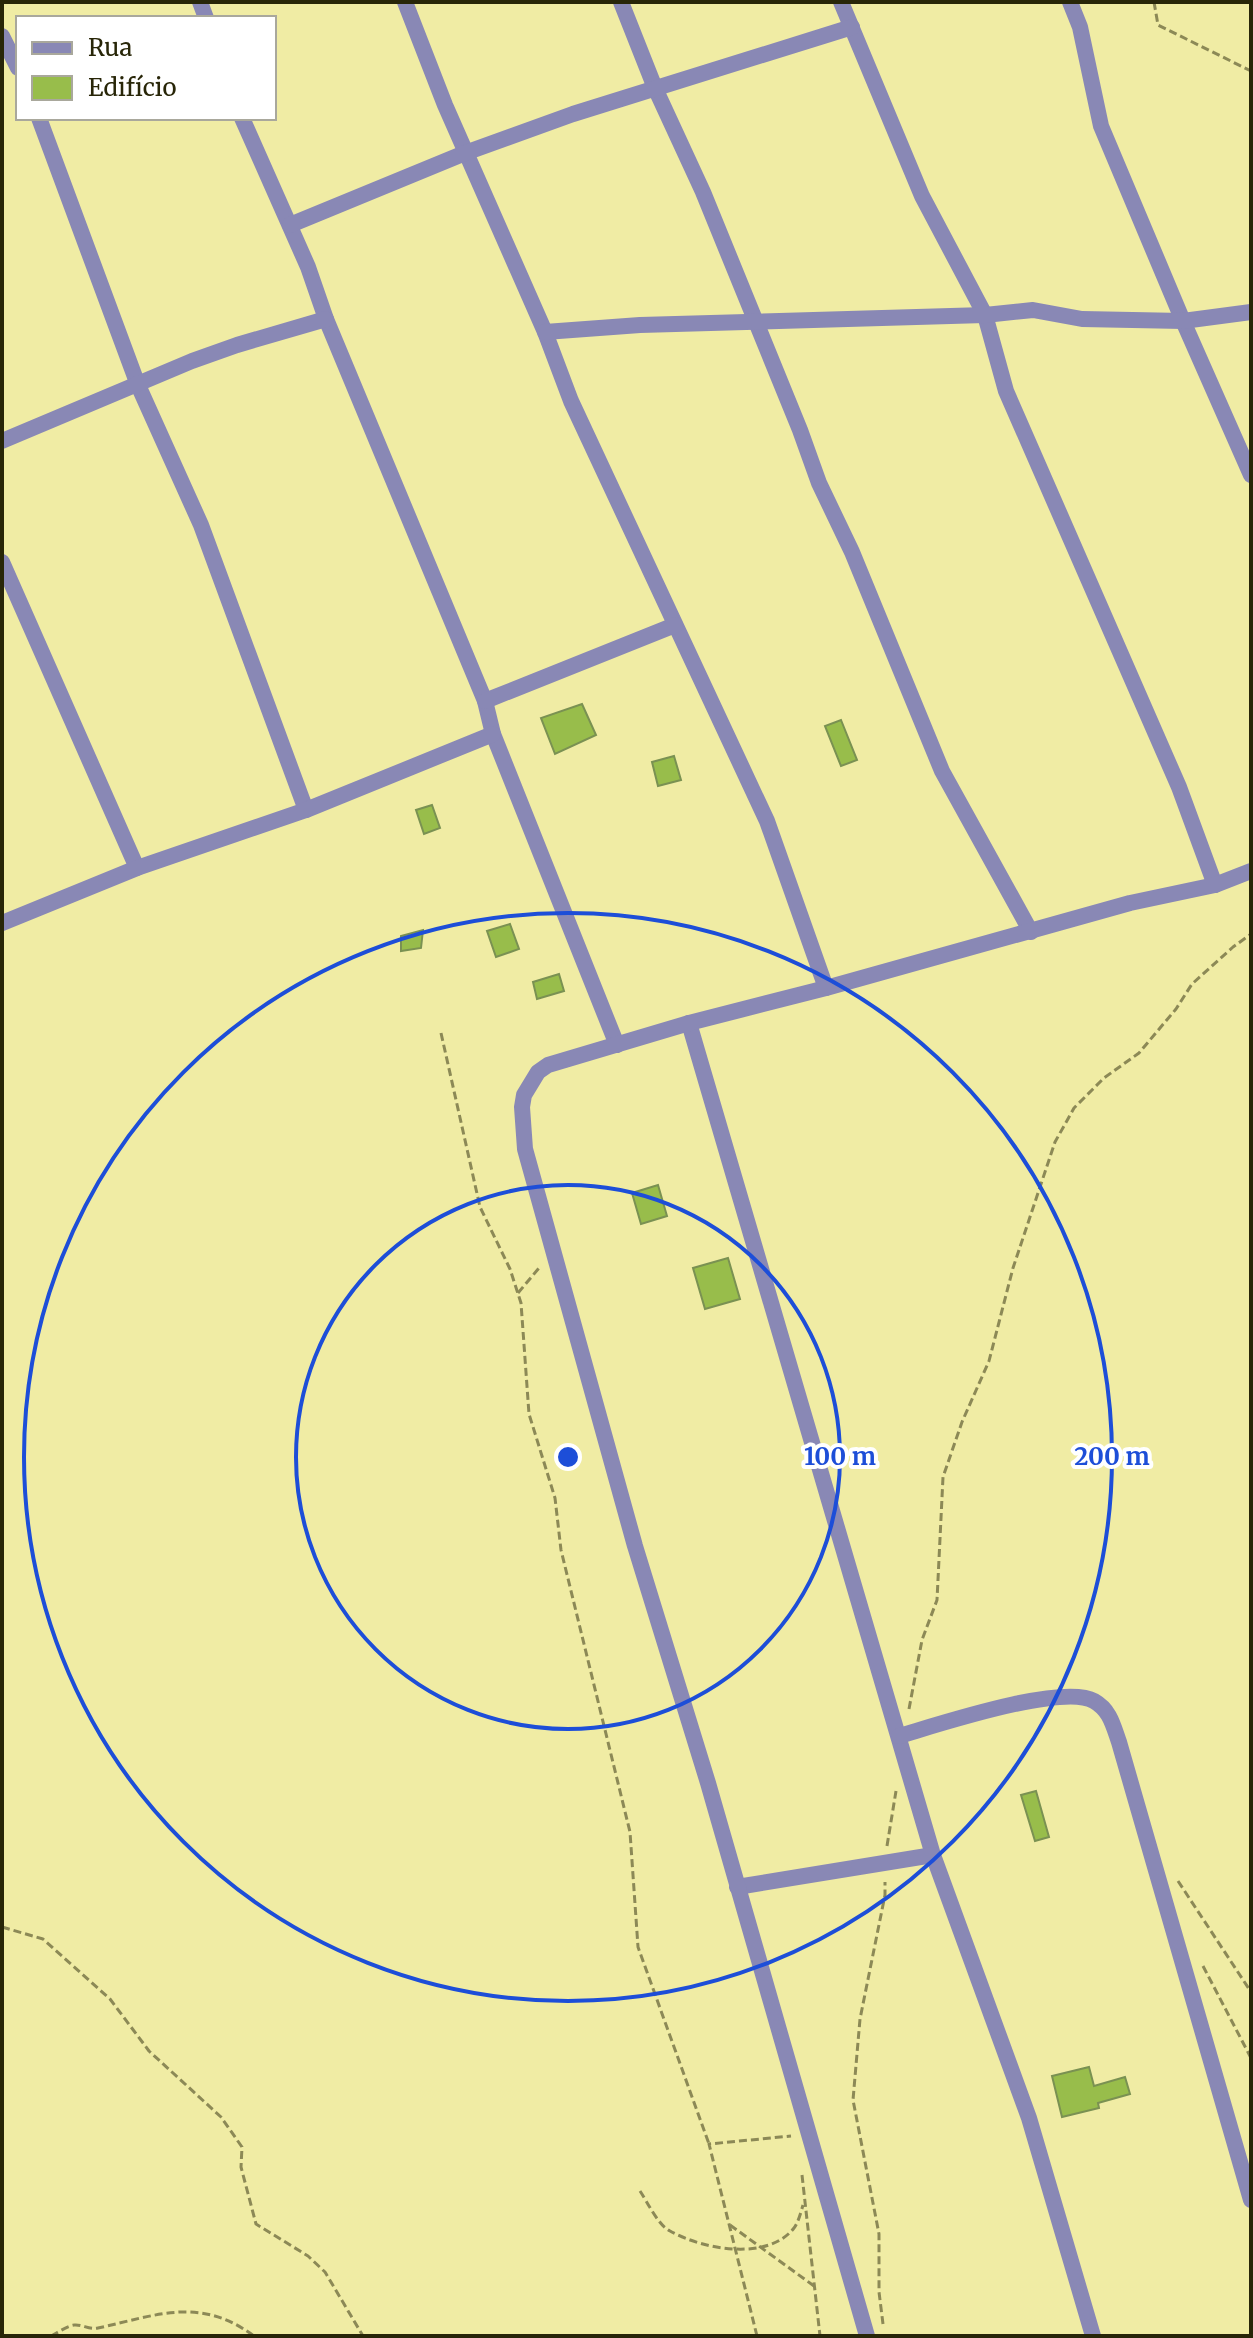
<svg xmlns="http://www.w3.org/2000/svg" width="1253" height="2338" font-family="Merriweather,serif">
	<rect width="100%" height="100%" fill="#f0eca4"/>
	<g fill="#98bd4b" stroke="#7a9152" stroke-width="2">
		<path d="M 582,704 L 596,735 L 555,754 L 541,718 Z"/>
		<path d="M 841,720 L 857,760 L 841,766 L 825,726 Z"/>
		<path d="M 674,756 L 681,780 L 658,786 L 652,762 Z"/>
		<path d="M 432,805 L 440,828 L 424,834 L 416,810 Z"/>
		<path d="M 510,924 L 519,949 L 496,957 L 487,931 Z"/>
		<path d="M 423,930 L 421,948 L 401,951 L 401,936 Z"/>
		<path d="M 559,974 L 564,991 L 537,999 L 533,982 Z"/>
		<path d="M 658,1185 L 667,1216 L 641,1224 L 632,1193 Z"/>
		<path d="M 728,1258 L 740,1299 L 705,1309 L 693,1268 Z"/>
		<path d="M 1036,1791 L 1049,1837 L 1035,1841 L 1021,1795 Z"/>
		<path d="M 1089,2067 L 1094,2086 L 1125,2077 L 1130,2094 L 1098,2103 L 1099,2108 L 1062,2117 L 1052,2076 Z"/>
	</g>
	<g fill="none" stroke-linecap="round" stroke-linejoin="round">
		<g stroke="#8c8956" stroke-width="3" stroke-dasharray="8 4" stroke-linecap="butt">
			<path d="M 1154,2 L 1158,25 L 1251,71"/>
			<path d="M 441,1033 L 480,1207 L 510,1269 L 521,1303 L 529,1414 L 555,1498 L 561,1550 L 630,1832 L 638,1947 L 709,2144"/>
			<path d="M 518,1293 L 539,1268"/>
			<path d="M 909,1709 L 922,1640 L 937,1600 L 943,1477 L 962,1422 L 989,1361 L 1013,1268 L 1055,1142 L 1074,1108 L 1104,1078 L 1139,1053 L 1176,1009 L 1192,984 L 1233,947 L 1251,934"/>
			<path d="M 887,1846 L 896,1791"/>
			<path d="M 1178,1881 L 1251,1992"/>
			<path d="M 2,1927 L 43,1939 L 110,1999 L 149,2051 L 221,2117 L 242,2147 L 241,2167 L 256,2224 L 308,2256 L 325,2272 L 363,2336"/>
			<path d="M 1203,1966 L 1251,2058"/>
			<path d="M 802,2175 L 820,2336"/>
			<path d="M 640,2191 C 648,2203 658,2225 670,2231 C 702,2249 767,2262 794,2228 C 798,2223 801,2212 803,2205"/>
			<path d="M 730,2225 L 814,2286"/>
			<path d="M 883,2324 L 879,2292 L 879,2234 L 853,2100 L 860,2019 L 885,1895 L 885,1882"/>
			<path d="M 51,2336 C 57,2333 67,2326 74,2325 C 82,2324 89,2330 98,2328 C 158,2315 200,2296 254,2336"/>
			<path d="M 757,2336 L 709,2144 L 791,2136"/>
		</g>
		<g stroke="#8988b5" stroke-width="16">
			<path d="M 200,2 L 206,18"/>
			<path d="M 405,2 L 445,105 L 545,332 L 571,401 L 767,821 L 826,988"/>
			<path d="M 621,2 L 655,88 L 703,192 L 800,430 L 819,483 L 852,552 L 942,771 L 1031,932"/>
			<path d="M 841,2 L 922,196 L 985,315 L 1006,391 L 1179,787 L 1215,885"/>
			<path d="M 1070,2 L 1080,27 L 1101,126 L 1183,321 L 1251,475"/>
			<path d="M 2,36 L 18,68"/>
			<path d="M 39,118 L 138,385 L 201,525 L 306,810"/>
			<path d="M 242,118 L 308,267 L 326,319 L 485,701 L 493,734 L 617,1045"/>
			<path d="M 290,225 L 465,153 L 573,114 L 852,27"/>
			<path d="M 545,332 L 640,325 L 985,315 L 1033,310 L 1082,319 L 1183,321 L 1251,312"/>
			<path d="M 2,441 L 192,361 L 237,345 L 326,319"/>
			<path d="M 2,562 L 137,868"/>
			<path d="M 485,701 L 675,625"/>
			<path d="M 2,923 L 137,868 L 306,810 L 493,734"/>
			<path d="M 689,1023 L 933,1855 L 1029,2118 L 1093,2336"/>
			<path d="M 899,1736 C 937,1725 1063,1683 1094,1701 C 1110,1710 1113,1725 1119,1742 L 1251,2200"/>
			<path d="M 737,1887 L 933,1855"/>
			<path d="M 867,2336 L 708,1783 L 635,1546 L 525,1149 L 522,1107 L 524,1095 L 538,1072 L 548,1065 L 689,1023 L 826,988 L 1130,903 L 1215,885 L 1251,871"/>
		</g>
	</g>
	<g fill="none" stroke="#1d4ed8" stroke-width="4">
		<circle cx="568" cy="1457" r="272"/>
		<circle cx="568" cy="1457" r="544"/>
	</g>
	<circle cx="568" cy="1457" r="12" fill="#1d4ed8" stroke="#fff" stroke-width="4"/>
	<g font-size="24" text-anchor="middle" font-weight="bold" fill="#1d4ed8" stroke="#fff" stroke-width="8" stroke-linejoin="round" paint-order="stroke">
		<text x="840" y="1465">100 m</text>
		<text x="1112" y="1465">200 m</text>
	</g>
	<rect width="1253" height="2338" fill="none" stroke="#282608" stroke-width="8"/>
	<rect x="16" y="16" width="260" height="104" fill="#ffffff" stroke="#a9a89c" stroke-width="2"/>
	<rect x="32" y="42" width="40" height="12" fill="#8988b5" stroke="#a9a89c" stroke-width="2"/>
	<text x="88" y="56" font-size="24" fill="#282608">Rua</text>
	<rect x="32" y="76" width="40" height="24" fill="#98bd4b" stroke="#a9a89c" stroke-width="2"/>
	<text x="88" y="96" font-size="24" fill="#282608">Edifício</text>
</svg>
